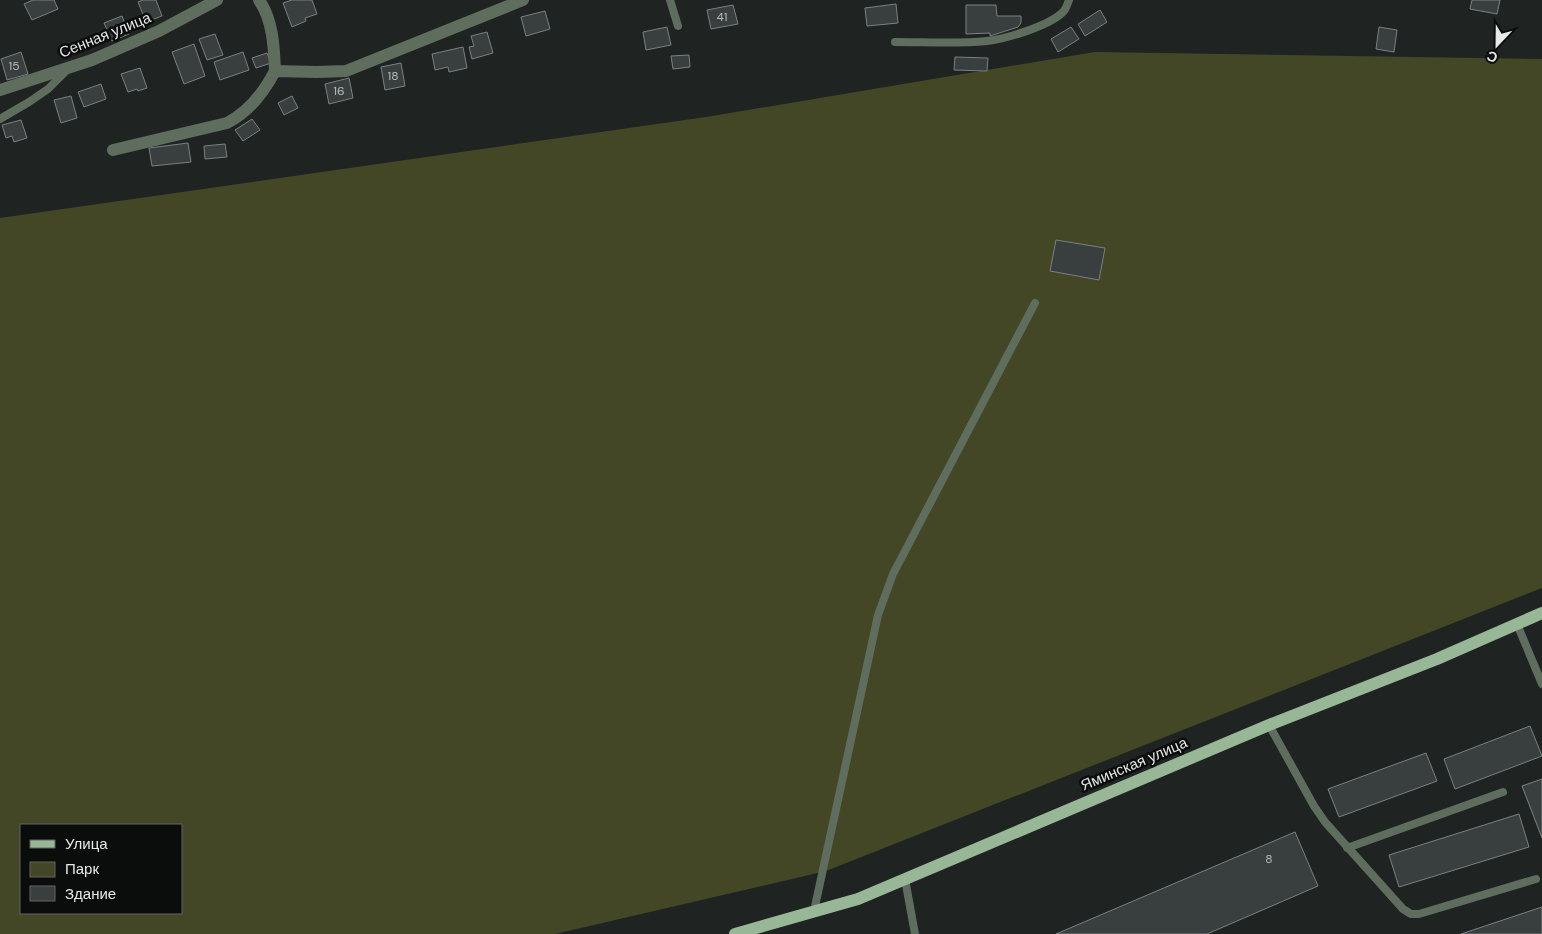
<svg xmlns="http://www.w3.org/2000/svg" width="1542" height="934" font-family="'DM Sans',sans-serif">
	<rect width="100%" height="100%" fill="#1f2422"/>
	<path fill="#434726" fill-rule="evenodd" d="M 1095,52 L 1542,59 L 1542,588 L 826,871 L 555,934 L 0,934 L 0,218 L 706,117 ZM 21,825 L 181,825 L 181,913 L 21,913 Z"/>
	<g fill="#393e3f" stroke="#7b8182">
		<path d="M 33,0 L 54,0 L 58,9 L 32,20 L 24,4 Z"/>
		<path d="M 143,0 L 156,0 L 162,16 L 146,22 L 138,2 Z"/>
		<path d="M 292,0 L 312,0 L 317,14 L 305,18 L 306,21 L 292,27 L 283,3 Z"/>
		<path d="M 1472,0 L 1500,0 L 1497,14 L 1470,9 Z"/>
		<path d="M 896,4 L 898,23 L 867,26 L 865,8 Z"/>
		<path d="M 733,5 L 738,24 L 711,29 L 707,10 Z"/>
		<path d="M 966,5 L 996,5 L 997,16 L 1021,16 L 1021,23 L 1018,27 L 990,36 L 990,33 L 966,34 Z"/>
		<path d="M 1100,10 L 1107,22 L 1085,36 L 1078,24 Z"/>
		<path d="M 545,11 L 550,29 L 526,36 L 521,17 Z"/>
		<path d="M 122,16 L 129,34 L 112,41 L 104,23 Z"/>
		<path d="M 667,27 L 671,45 L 646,50 L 643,32 Z"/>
		<path d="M 1071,27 L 1079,39 L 1058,52 L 1051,39 Z"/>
		<path d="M 1379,27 L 1397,30 L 1394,52 L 1376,49 Z"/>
		<path d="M 487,32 L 493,53 L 472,59 L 469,47 L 474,46 L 471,36 Z"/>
		<path d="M 215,34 L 223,55 L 207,60 L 199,39 Z"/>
		<path d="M 194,44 L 205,76 L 184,84 L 172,52 Z"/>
		<path d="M 463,47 L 467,68 L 449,72 L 448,67 L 435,70 L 432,54 Z"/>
		<path d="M 21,52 L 28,74 L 7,80 L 1,59 Z"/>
		<path d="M 243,52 L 249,70 L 220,80 L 214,62 Z"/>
		<path d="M 267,53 L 271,63 L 256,68 L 252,58 Z"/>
		<path d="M 689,55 L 690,67 L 673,69 L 671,56 Z"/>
		<path d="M 955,57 L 988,58 L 987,71 L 954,70 Z"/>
		<path d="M 401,63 L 405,86 L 385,90 L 381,67 Z"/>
		<path d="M 140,68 L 147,88 L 138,91 L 137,89 L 128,92 L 121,74 Z"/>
		<path d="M 349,78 L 353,98 L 329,104 L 325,84 Z"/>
		<path d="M 101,84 L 106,99 L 84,107 L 78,92 Z"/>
		<path d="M 71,96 L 77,118 L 61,123 L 54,100 Z"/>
		<path d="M 292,96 L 298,108 L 284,115 L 278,103 Z"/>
		<path d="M 252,119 L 260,130 L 243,141 L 235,130 Z"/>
		<path d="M 21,120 L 27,138 L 14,142 L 12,136 L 6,138 L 2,125 Z"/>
		<path d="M 188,143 L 191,162 L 152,166 L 149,148 Z"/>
		<path d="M 225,144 L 227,157 L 205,159 L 204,146 Z"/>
		<path d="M 1056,240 L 1105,248 L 1099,280 L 1050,271 Z"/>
		<path d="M 1530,726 L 1542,756 L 1455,789 L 1444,759 Z"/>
		<path d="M 1426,753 L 1437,781 L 1339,817 L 1328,789 Z"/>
		<path d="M 1542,779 L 1542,838 L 1522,786 Z"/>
		<path d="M 1519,814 L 1529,847 L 1399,887 L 1389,855 Z"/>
		<path d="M 1295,832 L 1318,886 L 1207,934 L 1056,934 Z"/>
		<path d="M 1542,907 L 1542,934 L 1461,934 Z"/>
	</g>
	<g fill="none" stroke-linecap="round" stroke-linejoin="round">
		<g stroke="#5e6d5d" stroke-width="8">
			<path d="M 670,0 L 678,26"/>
			<path d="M 895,42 C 925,42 957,44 987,41 C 1006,39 1048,26 1062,13 C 1066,10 1067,5 1069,0"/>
			<path d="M 0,119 L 29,102 L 48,89 L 67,70"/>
			<path d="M 1517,624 L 1542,684"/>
			<path d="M 1269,725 L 1314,806 L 1325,822 L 1403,909 L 1411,914 L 1419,914 L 1536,879"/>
			<path d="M 1347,848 L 1503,792"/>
			<path d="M 905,879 L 915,934"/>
			<path d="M 814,911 L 878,615 L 893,574 L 1035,303"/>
		</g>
		<g stroke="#5e6d5d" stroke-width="12">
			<path d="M 259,0 C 273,20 274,47 275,71"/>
			<path d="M 0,90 L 92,60 L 159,31 L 217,0"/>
			<path d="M 113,150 L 227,123 C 249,112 264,92 275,71 L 317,72 L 346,71 L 523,0"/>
		</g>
		<path stroke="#98b796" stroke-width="12" d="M 735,934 L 858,899 L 1269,725 L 1437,659 L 1542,613"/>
	</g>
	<g text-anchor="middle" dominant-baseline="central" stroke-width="5" stroke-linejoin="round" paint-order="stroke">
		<g font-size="12" fill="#bbbebe">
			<text x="722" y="17">41</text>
			<text x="14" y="66">15</text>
			<text x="393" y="76">18</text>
			<text x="339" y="91">16</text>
			<text x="1269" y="859">8</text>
		</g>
		<g font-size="15" fill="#e6e9e8" stroke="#0b0d0c">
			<text transform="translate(105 35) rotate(-22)">Сенная улица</text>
			<text transform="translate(1134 764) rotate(-23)">Яминская улица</text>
		</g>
	</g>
	<rect x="20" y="824" width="162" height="90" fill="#0b0d0c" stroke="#636564"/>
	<rect x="30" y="840" width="25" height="8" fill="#98b796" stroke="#636564"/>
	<text x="65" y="849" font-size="15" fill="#e6e9e8">Улица</text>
	<rect x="30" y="862" width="25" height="15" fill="#434726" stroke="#636564"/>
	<text x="65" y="874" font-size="15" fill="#e6e9e8">Парк</text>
	<rect x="30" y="886" width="25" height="15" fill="#393e3f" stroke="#636564"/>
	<text x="65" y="899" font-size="15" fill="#e6e9e8">Здание</text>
	<g transform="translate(1497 45) rotate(202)" stroke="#0b0d0c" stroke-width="4" paint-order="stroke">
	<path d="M0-4L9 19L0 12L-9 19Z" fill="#e6e9e8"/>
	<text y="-8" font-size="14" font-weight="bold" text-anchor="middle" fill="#e6e9e8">С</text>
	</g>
</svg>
